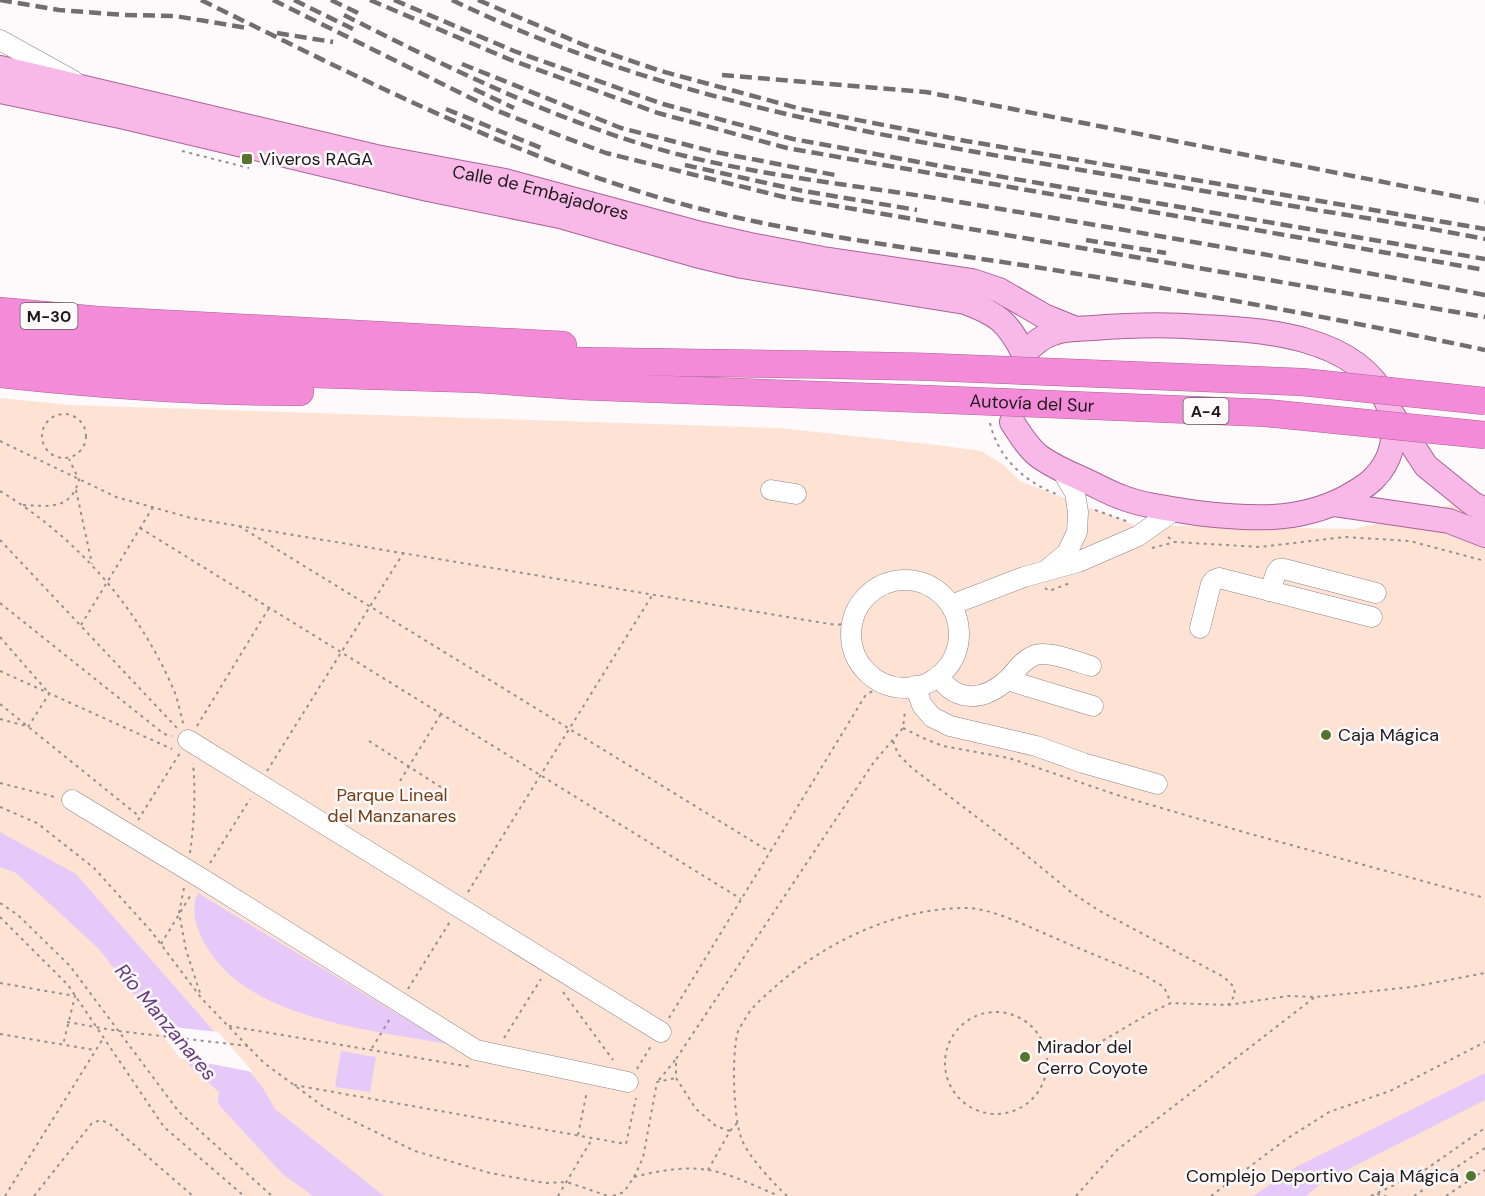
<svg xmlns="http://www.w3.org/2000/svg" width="1485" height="1196" font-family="'DM Sans',sans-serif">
	<rect width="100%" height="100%" fill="#fefafb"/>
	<path fill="#fee3d4" d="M 0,398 L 71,405 L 779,428 L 938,445 L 981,451 L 1004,465 L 1020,481 L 1135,525 L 1355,529 L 1485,496 L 1485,1196 L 0,1196 Z"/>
	<g fill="#e6c9f8">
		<path d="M 0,832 L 76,874 L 261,1085 L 275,1109 L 384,1196 L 335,1196 L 191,1067 L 99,949 L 16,873 L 0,867 Z"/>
		<path d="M 198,893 L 447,1044 C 368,1029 238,1019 201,936 C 195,923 191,906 198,893 Z"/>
		<path d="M 341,1051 L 376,1057 L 370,1092 L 335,1087 Z"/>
		<path d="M 1485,1073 L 1485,1100 L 1323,1182 L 1306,1196 L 1253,1196 L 1298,1166 Z"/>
	</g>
	<path fill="#fefafb" d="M 155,1025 L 218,1032 L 253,1072 L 180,1058 Z"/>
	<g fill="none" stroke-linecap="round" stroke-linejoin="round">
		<path stroke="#e6c9f8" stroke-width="26" d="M 231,1099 L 291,1164 L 335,1196"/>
		<defs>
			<g id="minor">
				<path d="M 0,40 L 74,81"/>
				<path d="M 771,490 L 796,494"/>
				<path d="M 1049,568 L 1067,553 L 1077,532 L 1078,512 L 1075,493 L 1061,469"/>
				<circle cx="905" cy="634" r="54"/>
				<path d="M 1270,591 L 1276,573 L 1279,569 L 1284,569 L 1376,593"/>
				<path d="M 951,605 L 1024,577 L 1078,562 L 1138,536 L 1175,510"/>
				<path d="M 1200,628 L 1211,584 L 1214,580 L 1219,578 L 1372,617"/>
				<path d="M 938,676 C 957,703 983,701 1006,681 C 1015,673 1021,661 1033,656 C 1046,649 1077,662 1091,666"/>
				<path d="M 1007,680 L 1093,706"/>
				<path d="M 915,686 L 922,705 L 932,717 L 950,726 L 1036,746 L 1083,763 L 1157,784"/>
				<path d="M 188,740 L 661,1032"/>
				<path d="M 72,800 L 201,878 L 476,1050 L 628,1082"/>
			</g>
			<g id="major">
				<path id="s1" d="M 0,68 L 376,157 L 505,181 L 701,234 L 750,245 L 823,259 L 972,281 L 999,290 L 1044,316 L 1076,329"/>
				<path d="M 0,91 L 125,117 L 428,189 L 560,216 L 696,255 L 742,266 L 965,302 C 998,314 1008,322 1024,354 C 1032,345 1041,337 1053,333 C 1066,328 1080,329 1093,328 C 1130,325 1166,324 1202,327 C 1264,330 1356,336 1386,400 C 1389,408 1392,414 1393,422 C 1395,441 1390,461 1376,476 C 1369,485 1357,491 1347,497 C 1298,523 1249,519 1197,513 C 1172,509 1144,506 1121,497 C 1107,492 1094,484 1080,478 C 1066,472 1053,466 1040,457 C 1028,448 1020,434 1012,422"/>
				<path d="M 1392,414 L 1426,466 L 1473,504 L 1485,510"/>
				<path d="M 1333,504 L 1449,521 L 1485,535"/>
			</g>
			<g id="highway">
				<path d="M 0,311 L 98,320 L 563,345"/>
				<path d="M 0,330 C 309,365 620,359 930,367"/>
				<path d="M 0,350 L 158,367 L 246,372 L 477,379 L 577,386 L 926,399"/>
				<path d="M 0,374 C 100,385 200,392 300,392"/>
			</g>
		</defs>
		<use href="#minor" stroke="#8d8385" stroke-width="21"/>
		<use href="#major" stroke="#a96396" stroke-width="26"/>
		<use href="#highway" stroke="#a96396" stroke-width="28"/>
		<g stroke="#949091" stroke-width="2" stroke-dasharray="3 4.5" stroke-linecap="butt">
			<path d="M 182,151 L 249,168"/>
			<circle cx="64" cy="436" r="22"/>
			<path d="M 990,423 C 998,458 1024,481 1056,494"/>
			<path d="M 0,441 L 116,497 L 191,518 L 836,625 L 851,623"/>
			<path d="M 76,490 L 92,564"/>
			<path d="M 0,491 C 75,536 137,606 172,686 C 178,698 180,713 184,726"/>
			<path d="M 23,505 C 49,506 70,511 79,480 L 69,459"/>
			<path d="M 1095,510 L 1129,522"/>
			<path d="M 239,526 L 770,852"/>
			<path d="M 140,528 L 741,899"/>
			<path d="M 1168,537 L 1175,542"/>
			<path d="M 0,540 L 177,728"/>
			<path d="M 1152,548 L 1175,542 L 1260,547 L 1345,537 L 1410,541 L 1485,561"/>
			<path d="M 1045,588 L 1049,591 L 1070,583"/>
			<path d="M 0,603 L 164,734 L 172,736"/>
			<path d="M 81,625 L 153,507"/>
			<path d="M 0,637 L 47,691"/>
			<path d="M 0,671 L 172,749"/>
			<path d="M 0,704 L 140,817"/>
			<path d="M 0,719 L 26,726"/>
			<path d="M 197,726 L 269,608"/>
			<path d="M 28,727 L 49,694"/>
			<path d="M 903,728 L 923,738 L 943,746 L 1009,758 L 1117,795 L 1247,833 L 1485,898"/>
			<path d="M 369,741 L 447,791"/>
			<path d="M 893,741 L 898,754 L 912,768 L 1020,850 L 1071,892 L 1098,910 L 1224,977 L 1234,987 L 1235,995 L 1228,1005"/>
			<path d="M 267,771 L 404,552"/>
			<path d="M 400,781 L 441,714"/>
			<path d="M 0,783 L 55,797"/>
			<path d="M 0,807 L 37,823 L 94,868 L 151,931 L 202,999 L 264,1063 L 324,1107 L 415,1151 L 490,1173 L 545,1183 L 567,1182 L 608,1196"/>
			<path d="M 138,820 L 180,753"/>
			<path d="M 190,853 C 194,823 196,794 193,763"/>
			<path d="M 210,863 L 250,799"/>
			<path d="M 184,888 L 179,913 L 186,950 L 201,996"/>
			<path d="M 468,892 L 653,594"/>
			<path d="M 0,903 L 18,915 L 70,966 L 179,1112 L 272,1196"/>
			<path d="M 0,917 L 68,985 L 164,1127 L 244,1196"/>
			<path d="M 161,944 L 192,893"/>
			<path d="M 0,983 L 75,996 L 63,1045"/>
			<path d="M 408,989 L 451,920"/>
			<path d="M 563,992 L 613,1060"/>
			<circle cx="996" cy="1063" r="51"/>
			<path d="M 669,1018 L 865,696 L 883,684"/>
			<path d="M 67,1022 L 118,1031 L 248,1046"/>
			<path d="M 229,1026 L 472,1067"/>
			<path d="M 0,1034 L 95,1050"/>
			<path d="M 504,1038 L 541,979"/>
			<path d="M 372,1048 L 391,1017"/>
			<path d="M 1045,1050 L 1073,1052 L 1102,1041 L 1152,1012 L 1171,1003 L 1228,1005 L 1288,996 L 1316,997 L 1412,987 L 1485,973"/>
			<path d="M 637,1069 L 651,1046"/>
			<path d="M 659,1080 L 676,1059"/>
			<path d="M 294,1085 L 626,1144 L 636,1098"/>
			<path d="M 730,1131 L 716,1126 L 696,1109 L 676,1078 L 676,1059 L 874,762 L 903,728 L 905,711"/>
			<path d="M 578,1135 L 587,1091"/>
			<path d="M 708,1170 L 730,1131 L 738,1122"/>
			<path d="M 634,1177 L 643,1158 L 657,1082 L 676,1078"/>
			<path d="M 1377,1194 L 1386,1196"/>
			<path d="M 5,1196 L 104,1037"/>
			<path d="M 34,1196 L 92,1123 L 101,1120 L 110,1124 L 193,1196"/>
			<path d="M 558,1196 L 592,1139"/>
			<path d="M 613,1196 L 624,1192 L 634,1177 C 657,1171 684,1166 708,1170 C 732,1174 757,1187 779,1196"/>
			<path d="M 787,1196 C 774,1184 748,1156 742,1140 C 733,1119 732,1057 737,1035 C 738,1030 742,1024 745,1019 C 752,1006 765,996 776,986 C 827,941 897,908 966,908 C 990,908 1025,925 1048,935 C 1080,949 1112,962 1144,975 L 1164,987 L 1171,1003"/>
			<path d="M 1076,1196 L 1117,1150 L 1315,997"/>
			<path d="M 1211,1196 L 1285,1140 L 1329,1112 L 1390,1091 L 1485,1042"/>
			<path d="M 1371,1196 L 1422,1172 L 1485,1128"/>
			<path d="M 1414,1196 L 1485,1148"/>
			<path d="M 1446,1196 L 1485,1170"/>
		</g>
		<use href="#minor" stroke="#fff" stroke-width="20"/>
		<use href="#major" stroke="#f8b9e8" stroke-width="24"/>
		<use href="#highway" stroke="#f48bd9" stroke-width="27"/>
		<g stroke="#726e6f" stroke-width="4.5" stroke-dasharray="12 6" stroke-linecap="butt">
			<path d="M 0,0 L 59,10 L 124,15 L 175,16 L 247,28"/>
			<path d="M 201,0 C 354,75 506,154 671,201 C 789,234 913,248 1035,267 C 1185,291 1336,318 1485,350"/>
			<path d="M 273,0 L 493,109 L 561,136 L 606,153 L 784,197 L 1485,317"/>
			<path d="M 294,0 L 353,29"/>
			<path d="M 331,0 L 360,14"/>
			<path d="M 370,0 L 511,60 L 658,113 L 787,148 L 1485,270"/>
			<path d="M 394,0 L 514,51 L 663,104 L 793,139 L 968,171 L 1485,259"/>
			<path d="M 452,0 C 633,88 820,125 1016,159 C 1116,176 1216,193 1316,210 C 1373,219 1429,228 1485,239"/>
			<path d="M 478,0 L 584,45 L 661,71 L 801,109 L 966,141 L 1485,229"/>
			<path d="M 344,15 C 439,63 535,111 638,143 C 744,176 856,184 965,203 C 1138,232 1312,262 1485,295"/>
			<path d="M 277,33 L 333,42"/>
			<path d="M 462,64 L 621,128 L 715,152 L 835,175"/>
			<path d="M 722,75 L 926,92 L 1485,202"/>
			<path d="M 474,89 L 514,108"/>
			<path d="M 446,109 L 546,150"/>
			<path d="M 685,165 L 798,190 L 917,210"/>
			<path d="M 1086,240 L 1166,253"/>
		</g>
		<defs>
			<g id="highway-bridge">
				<path d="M 930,367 L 1302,382 L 1485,401"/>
				<path id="s2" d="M 926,399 L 1266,413 L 1485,435"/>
			</g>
		</defs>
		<use href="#highway-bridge" stroke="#a96396" stroke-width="28" stroke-linecap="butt"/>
		<use href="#highway-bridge" stroke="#f48bd9" stroke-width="27"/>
	</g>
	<g fill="#56752c" stroke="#fefafb" stroke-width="2">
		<rect x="241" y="153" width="12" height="12" rx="3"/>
		<circle cx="1326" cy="735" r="6"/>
		<circle cx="1025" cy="1057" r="6"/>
		<circle cx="1471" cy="1176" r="6"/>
	</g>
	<g text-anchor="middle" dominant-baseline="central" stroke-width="5" stroke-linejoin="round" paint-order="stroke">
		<g fill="#fefafb" stroke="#605c5e" stroke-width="1.5">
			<rect x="20.5" y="303" width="57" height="26" rx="4.5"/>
			<rect x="1183.5" y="398" width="45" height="26" rx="4.5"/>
		</g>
		<g font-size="16" font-weight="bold" fill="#1d191a">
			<text x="49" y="316">M-30</text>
			<text x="1206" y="411">A-4</text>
		</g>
		<g font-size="18" fill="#1d191a" stroke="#fefafb" text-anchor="start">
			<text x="259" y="159">Viveros RAGA</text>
			<text x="1338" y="735">Caja Mágica</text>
			<text x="1037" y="1047">Mirador del<tspan x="1037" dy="21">Cerro Coyote</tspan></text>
			<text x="1459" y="1176" text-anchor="end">Complejo Deportivo Caja Mágica</text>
		</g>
		<g font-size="18" fill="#1d191a" stroke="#fefafb">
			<text stroke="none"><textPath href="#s1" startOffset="555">Calle de Embajadores</textPath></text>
			<text stroke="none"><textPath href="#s2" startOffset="106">Autovía del Sur</textPath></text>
		</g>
		<g font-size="18" fill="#743c10" stroke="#fefafb">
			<text x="392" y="795">Parque Lineal<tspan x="392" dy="21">del Manzanares</tspan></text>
		</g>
		<g font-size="20" font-style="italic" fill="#683b80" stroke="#fefafb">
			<text transform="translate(166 1022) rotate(50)">Río Manzanares</text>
		</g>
	</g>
</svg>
